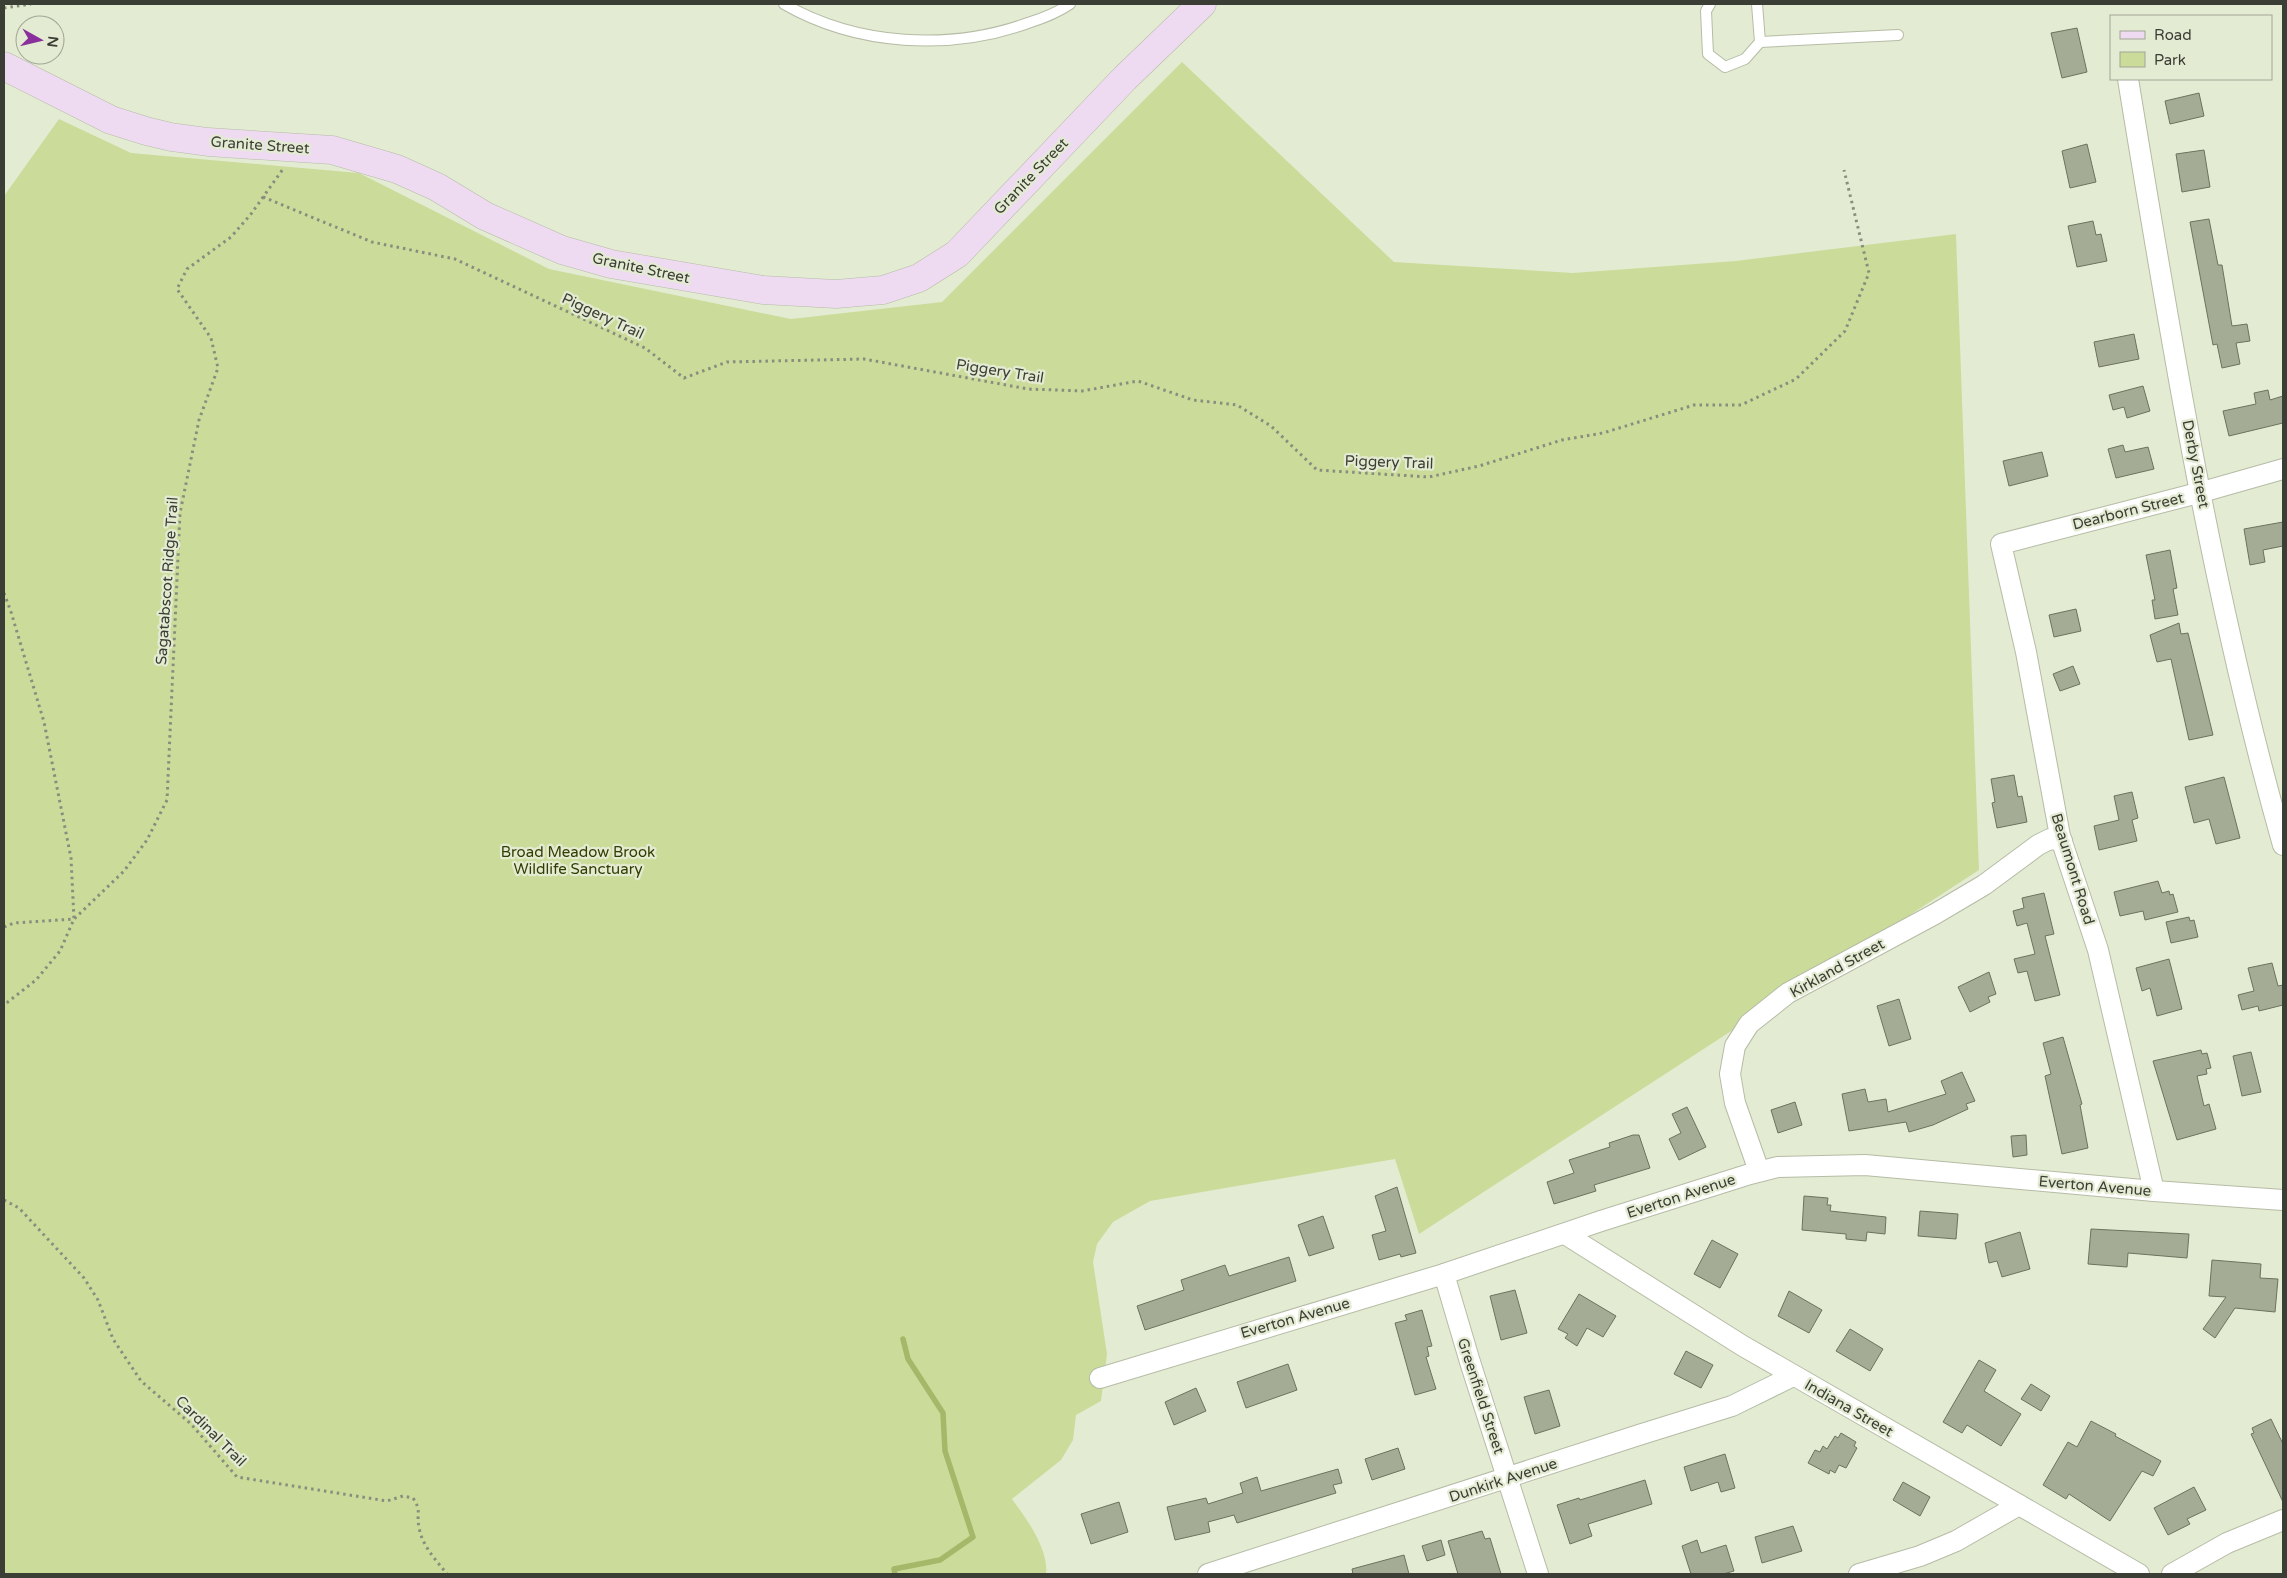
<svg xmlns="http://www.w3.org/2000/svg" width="2287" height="1578" font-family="'Varela Round',sans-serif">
	<rect width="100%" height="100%" fill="#e4ebd3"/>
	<path fill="#cbdc9a" d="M 1182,62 L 1394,262 L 1573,273 L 1736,261 L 1956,234 L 1979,870 L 1419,1234 L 1395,1159 L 1150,1201 L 1113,1222 L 1097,1244 L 1093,1262 L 1107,1354 L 1101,1401 L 1076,1415 L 1073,1440 L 1061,1460 L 1012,1499 C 1026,1518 1049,1549 1046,1574 L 4,1574 L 4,196 L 59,119 L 131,153 L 359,173 L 549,269 L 791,319 L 942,302 Z"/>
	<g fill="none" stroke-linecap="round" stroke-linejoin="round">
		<path stroke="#a5b86a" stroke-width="5.5" d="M 895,1574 L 894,1569 L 940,1560 L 973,1537 L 945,1451 L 943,1413 L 908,1359 L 903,1339"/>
	</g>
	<g fill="#a5ac95" stroke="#6d725e">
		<path d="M 2077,28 L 2087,72 L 2062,78 L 2051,33 Z"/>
		<path d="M 2199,93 L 2204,116 L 2170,124 L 2165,101 Z"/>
		<path d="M 2087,144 L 2096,182 L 2070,188 L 2062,151 Z"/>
		<path d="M 2204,150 L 2210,187 L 2182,192 L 2176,154 Z"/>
		<path d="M 2209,219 L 2218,265 L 2222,265 L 2232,326 L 2247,324 L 2250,341 L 2236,343 L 2240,364 L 2222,368 L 2217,344 L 2213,345 L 2190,222 Z"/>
		<path d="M 2093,221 L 2096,235 L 2101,234 L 2107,261 L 2077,267 L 2068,226 Z"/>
		<path d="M 2134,334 L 2139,359 L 2099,367 L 2094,342 Z"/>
		<path d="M 2143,386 L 2150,411 L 2127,418 L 2124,407 L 2113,410 L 2109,395 Z"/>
		<path d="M 2268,390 L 2270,400 L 2283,396 L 2283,423 L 2229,436 L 2223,411 L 2256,404 L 2254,393 Z"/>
		<path d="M 2123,445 L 2125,452 L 2148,447 L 2154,469 L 2116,478 L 2108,449 Z"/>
		<path d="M 2042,452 L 2048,476 L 2009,486 L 2003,461 Z"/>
		<path d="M 2283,522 L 2283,546 L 2263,550 L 2265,562 L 2250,565 L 2244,529 Z"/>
		<path d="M 2170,550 L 2177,588 L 2173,589 L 2178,615 L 2155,619 L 2152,600 L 2155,600 L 2146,555 Z"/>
		<path d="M 2076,609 L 2081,631 L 2054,637 L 2049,615 Z"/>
		<path d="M 2179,623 L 2181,634 L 2188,633 L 2213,735 L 2189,740 L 2171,659 L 2157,662 L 2150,635 Z"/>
		<path d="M 2073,666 L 2080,684 L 2060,691 L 2053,674 Z"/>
		<path d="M 2014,775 L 2018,797 L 2022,796 L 2027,822 L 1997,828 L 1992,803 L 1995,802 L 1991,779 Z"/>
		<path d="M 2224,777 L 2240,838 L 2216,844 L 2209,819 L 2194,823 L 2185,787 Z"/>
		<path d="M 2132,792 L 2138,818 L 2132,820 L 2137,841 L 2099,850 L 2094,826 L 2119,820 L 2114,796 Z"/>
		<path d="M 2158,881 L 2162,893 L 2169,891 L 2170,895 L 2173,894 L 2178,912 L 2145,920 L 2143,911 L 2120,916 L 2114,892 Z"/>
		<path d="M 2044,893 L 2054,934 L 2045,936 L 2060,995 L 2035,1001 L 2027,971 L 2018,973 L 2014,959 L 2035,954 L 2027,923 L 2017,926 L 2013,911 L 2024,908 L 2022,898 Z"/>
		<path d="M 2189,917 L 2190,921 L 2194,920 L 2198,937 L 2171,943 L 2166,922 Z"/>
		<path d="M 2169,959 L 2182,1009 L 2157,1016 L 2150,988 L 2142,991 L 2136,968 Z"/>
		<path d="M 2272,963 L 2278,986 L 2283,985 L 2283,1005 L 2259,1011 L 2258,1006 L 2242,1010 L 2238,995 L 2254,991 L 2248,968 Z"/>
		<path d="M 1989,972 L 1996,994 L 1988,997 L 1990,1002 L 1970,1012 L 1958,987 Z"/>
		<path d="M 1899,999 L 1911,1039 L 1889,1046 L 1877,1006 Z"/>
		<path d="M 2063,1037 L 2082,1104 L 2080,1105 L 2088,1148 L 2062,1154 L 2045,1076 L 2051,1074 L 2043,1043 Z"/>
		<path d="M 2201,1050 L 2202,1054 L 2207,1053 L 2211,1068 L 2206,1069 L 2207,1074 L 2197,1076 L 2204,1106 L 2209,1104 L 2216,1129 L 2177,1140 L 2153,1061 Z"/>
		<path d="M 2251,1052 L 2261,1092 L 2242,1096 L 2233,1056 Z"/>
		<path d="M 1962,1072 L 1975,1101 L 1966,1104 L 1968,1109 L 1933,1125 L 1909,1132 L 1906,1122 L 1849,1131 L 1842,1094 L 1865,1089 L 1868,1102 L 1886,1099 L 1888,1112 L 1946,1094 L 1941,1081 Z"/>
		<path d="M 1795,1102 L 1802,1125 L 1778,1133 L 1771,1110 Z"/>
		<path d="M 1687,1107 L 1706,1147 L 1679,1160 L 1669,1139 L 1681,1133 L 1672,1114 Z"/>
		<path d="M 1633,1135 L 1639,1135 L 1650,1168 L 1594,1185 L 1596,1191 L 1554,1204 L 1547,1182 L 1574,1173 L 1569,1160 L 1610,1147 L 1609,1143 Z"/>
		<path d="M 2026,1135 L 2027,1155 L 2013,1157 L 2011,1136 Z"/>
		<path d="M 1397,1187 L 1416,1253 L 1401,1257 L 1400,1254 L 1379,1260 L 1372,1235 L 1386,1231 L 1375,1196 Z"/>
		<path d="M 1804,1196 L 1828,1198 L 1827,1205 L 1831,1205 L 1830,1211 L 1886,1217 L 1885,1234 L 1867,1232 L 1866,1241 L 1846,1239 L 1846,1234 L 1802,1230 Z"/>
		<path d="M 1920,1211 L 1958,1214 L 1956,1239 L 1918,1236 Z"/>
		<path d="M 1323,1216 L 1334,1248 L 1309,1256 L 1298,1225 Z"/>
		<path d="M 2091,1229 L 2189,1234 L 2187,1258 L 2128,1253 L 2127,1267 L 2088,1264 Z"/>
		<path d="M 2020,1232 L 2030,1269 L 2002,1277 L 1997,1261 L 1989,1263 L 1985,1243 Z"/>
		<path d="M 1712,1240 L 1738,1254 L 1720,1288 L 1694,1274 Z"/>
		<path d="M 1289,1257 L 1296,1281 L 1145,1330 L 1137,1306 L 1184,1290 L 1181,1280 L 1225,1265 L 1229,1276 Z"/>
		<path d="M 2212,1260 L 2261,1264 L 2260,1278 L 2278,1279 L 2275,1312 L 2235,1308 L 2215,1338 L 2203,1329 L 2226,1297 L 2209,1296 Z"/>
		<path d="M 1515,1290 L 1527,1333 L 1501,1340 L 1490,1296 Z"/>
		<path d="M 1789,1291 L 1822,1310 L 1809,1333 L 1778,1316 Z"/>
		<path d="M 1579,1294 L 1616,1316 L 1603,1337 L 1587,1328 L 1577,1346 L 1565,1338 L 1568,1334 L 1558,1329 Z"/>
		<path d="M 1422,1310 L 1432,1346 L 1427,1347 L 1429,1356 L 1426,1357 L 1436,1389 L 1415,1395 L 1395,1323 L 1407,1320 L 1405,1315 Z"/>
		<path d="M 1850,1329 L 1883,1349 L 1870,1371 L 1836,1351 Z"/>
		<path d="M 1686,1351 L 1713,1365 L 1701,1388 L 1674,1374 Z"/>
		<path d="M 1979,1360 L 1996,1370 L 1984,1391 L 2021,1414 L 2001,1446 L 1967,1425 L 1962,1433 L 1943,1422 Z"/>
		<path d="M 1288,1364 L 1297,1390 L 1246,1408 L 1237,1382 Z"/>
		<path d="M 2031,1384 L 2050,1396 L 2041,1411 L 2021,1399 Z"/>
		<path d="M 1196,1388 L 1206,1411 L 1174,1425 L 1165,1402 Z"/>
		<path d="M 1549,1390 L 1560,1426 L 1535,1434 L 1524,1397 Z"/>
		<path d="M 2271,1419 L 2283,1444 L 2283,1502 L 2251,1434 L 2254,1433 L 2252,1428 Z"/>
		<path d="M 2091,1421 L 2116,1434 L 2115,1436 L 2161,1461 L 2153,1476 L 2142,1471 L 2110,1521 L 2069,1494 L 2066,1499 L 2043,1485 L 2068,1442 L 2077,1447 Z"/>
		<path d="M 1841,1433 L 1856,1442 L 1854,1446 L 1857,1448 L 1846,1468 L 1839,1465 L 1835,1473 L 1830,1470 L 1829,1474 L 1808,1463 L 1815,1450 L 1820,1452 L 1823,1446 L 1827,1449 L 1835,1436 L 1838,1438 Z"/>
		<path d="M 1398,1448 L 1405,1469 L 1372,1480 L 1365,1459 Z"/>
		<path d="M 1725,1454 L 1735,1488 L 1721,1492 L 1718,1482 L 1691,1491 L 1684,1467 Z"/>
		<path d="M 1338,1469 L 1342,1483 L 1333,1485 L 1336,1493 L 1237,1523 L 1234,1515 L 1208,1522 L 1210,1532 L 1175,1540 L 1167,1507 L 1206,1498 L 1208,1504 L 1243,1493 L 1240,1483 L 1257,1477 L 1261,1491 Z"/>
		<path d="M 1645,1480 L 1652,1504 L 1588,1524 L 1592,1536 L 1570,1544 L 1557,1505 L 1579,1498 L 1580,1500 Z"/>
		<path d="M 1903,1482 L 1930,1497 L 1920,1516 L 1893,1500 Z"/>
		<path d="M 2194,1487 L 2206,1510 L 2187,1519 L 2190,1524 L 2168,1535 L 2154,1508 Z"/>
		<path d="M 1119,1502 L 1128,1532 L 1091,1544 L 1081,1514 Z"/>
		<path d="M 1793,1526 L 1802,1551 L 1762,1563 L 1755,1537 Z"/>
		<path d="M 1482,1531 L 1485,1539 L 1490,1538 L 1501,1574 L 1458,1574 L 1448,1541 Z"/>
		<path d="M 1441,1540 L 1445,1555 L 1427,1561 L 1422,1546 Z"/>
		<path d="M 1697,1540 L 1701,1553 L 1726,1545 L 1734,1571 L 1723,1574 L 1691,1574 L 1682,1546 Z"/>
		<path d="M 1404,1555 L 1409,1574 L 1353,1574 L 1352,1569 Z"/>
	</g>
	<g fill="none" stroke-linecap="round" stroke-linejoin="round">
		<defs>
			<g id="lane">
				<path d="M 784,4 C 857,46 950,51 1028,23 C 1044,18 1057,13 1070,4"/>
				<path d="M 1710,4 L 1706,11 L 1708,54 L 1725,67 L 1745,59 L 1760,42 L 1757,4"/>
				<path d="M 1760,42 L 1898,35"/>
			</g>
			<g id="street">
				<path d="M 2128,79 C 2170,335 2212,595 2283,845"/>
				<path d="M 1759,1171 L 1735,1103 L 1730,1074 L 1735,1046 L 1749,1024 L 1788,993 L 1935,914 L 1984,885 L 2038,845 L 2050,839 L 2062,841"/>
				<path d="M 2154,1191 L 2098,950 L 2060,836 L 2026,652 L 2001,544 L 2202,492 L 2283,469"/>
				<path d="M 1565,1234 L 1743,1346 L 2139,1574"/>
				<path d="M 1444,1274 L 1470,1362 L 1538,1574"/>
				<path d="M 1100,1378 L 1444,1274 L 1601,1221 L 1750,1174 L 1778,1167 L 1865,1165 L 2154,1191 L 2283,1200"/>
				<path d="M 1208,1574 L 1642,1434 L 1732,1406 L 1793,1376"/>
				<path d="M 1859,1574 L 1920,1556 L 1956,1541 L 2019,1505"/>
				<path d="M 2172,1574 L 2227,1543 L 2283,1520"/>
			</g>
			<path id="secondary" d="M 4,66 L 111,120 L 146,131 L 171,137 L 208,142 L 332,150 L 397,169 L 437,187 L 485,216 L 562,250 L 611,264 L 763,290 L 836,294 L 883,290 L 919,278 L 957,254 L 1125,78 L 1202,4"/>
		</defs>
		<use href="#lane" stroke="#b5bca5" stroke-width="12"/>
		<use href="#street" stroke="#b5bca5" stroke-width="22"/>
		<use href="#secondary" stroke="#b5bca5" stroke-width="29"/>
		<g stroke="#888d7d" stroke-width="3" stroke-dasharray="2.5 4" stroke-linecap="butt">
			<path d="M 4,8 L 31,4"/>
			<path d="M 263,197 L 372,242 L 455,259 L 645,348 L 684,378 L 727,362 L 864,359 L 1028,389 L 1082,391 L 1138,381 L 1193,400 L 1237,405 L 1271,426 L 1317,470 L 1429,477 L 1479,466 L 1562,440 L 1603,433 L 1694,405 L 1741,405 L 1796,379 L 1845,331 L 1869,273 L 1844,170"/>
			<path d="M 4,593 L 11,612 L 44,722 L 71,858 L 74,919 L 60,951 L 36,980 L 4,1005"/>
			<path d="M 4,927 L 14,923 L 74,919 L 124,871 L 147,840 L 167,800 L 180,513 L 199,420 L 218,368 L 211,338 L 177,289 L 187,269 L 231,237 L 251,214 L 283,169"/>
			<path d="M 4,1200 L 19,1208 L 84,1278 L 98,1300 L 113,1339 L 141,1381 L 191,1424 L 237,1477 L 387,1501 L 403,1496 L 413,1498 C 422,1511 416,1514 419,1527 C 422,1546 436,1560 447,1574"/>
		</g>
		<use href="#lane" stroke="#fff" stroke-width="10"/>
		<use href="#street" stroke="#fff" stroke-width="20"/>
		<use href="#secondary" stroke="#eedbf2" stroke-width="28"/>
	</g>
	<g text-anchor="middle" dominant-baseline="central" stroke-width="4.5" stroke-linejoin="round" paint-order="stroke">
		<g font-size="15" fill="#3b3e35" stroke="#e4ebd3">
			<text transform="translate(260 145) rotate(4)">Granite Street</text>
			<text transform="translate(1031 176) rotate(-46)">Granite Street</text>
			<text transform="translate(641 268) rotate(12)">Granite Street</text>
			<text transform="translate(603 316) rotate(25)">Piggery Trail</text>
			<text transform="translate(1000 371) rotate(9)">Piggery Trail</text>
			<text transform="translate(1389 462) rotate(2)">Piggery Trail</text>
			<text transform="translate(2196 464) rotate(79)">Derby Street</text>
			<text transform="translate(2128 511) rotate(-14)">Dearborn Street</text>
			<text transform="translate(167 581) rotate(-86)">Sagatabscot Ridge Trail</text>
			<text transform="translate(2073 869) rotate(73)">Beaumont Road</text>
			<text transform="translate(1837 968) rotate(-29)">Kirkland Street</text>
			<text transform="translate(2095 1186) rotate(5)">Everton Avenue</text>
			<text transform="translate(1681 1196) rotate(-18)">Everton Avenue</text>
			<text transform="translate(1295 1318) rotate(-16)">Everton Avenue</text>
			<text transform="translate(1481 1396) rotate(72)">Greenfield Street</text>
			<text transform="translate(1849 1408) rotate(30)">Indiana Street</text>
			<text transform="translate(211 1431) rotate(45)">Cardinal Trail</text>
			<text transform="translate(1503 1480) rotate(-18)">Dunkirk Avenue</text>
		</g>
		<g font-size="15" fill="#323d00" stroke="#e4ebd3">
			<text x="578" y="852">Broad Meadow Brook<tspan x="578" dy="17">Wildlife Sanctuary</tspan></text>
		</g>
	</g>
	<rect width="2287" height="1578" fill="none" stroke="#3b3e35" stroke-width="10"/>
	<rect x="2110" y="15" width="162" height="65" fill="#e4ebd3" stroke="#a0a694"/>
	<rect x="2120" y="31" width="25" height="8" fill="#eedbf2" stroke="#a0a694"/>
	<text x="2154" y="40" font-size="15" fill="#3b3e35">Road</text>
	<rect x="2120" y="52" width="25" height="15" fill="#cbdc9a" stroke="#a0a694"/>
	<text x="2154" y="65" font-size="15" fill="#3b3e35">Park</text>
	<g transform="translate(40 40) rotate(98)"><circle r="24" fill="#e4ebd3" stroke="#a0a694"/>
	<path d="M0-4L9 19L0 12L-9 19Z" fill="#89309c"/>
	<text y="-8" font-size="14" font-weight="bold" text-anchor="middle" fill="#3b3e35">N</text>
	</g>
</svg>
